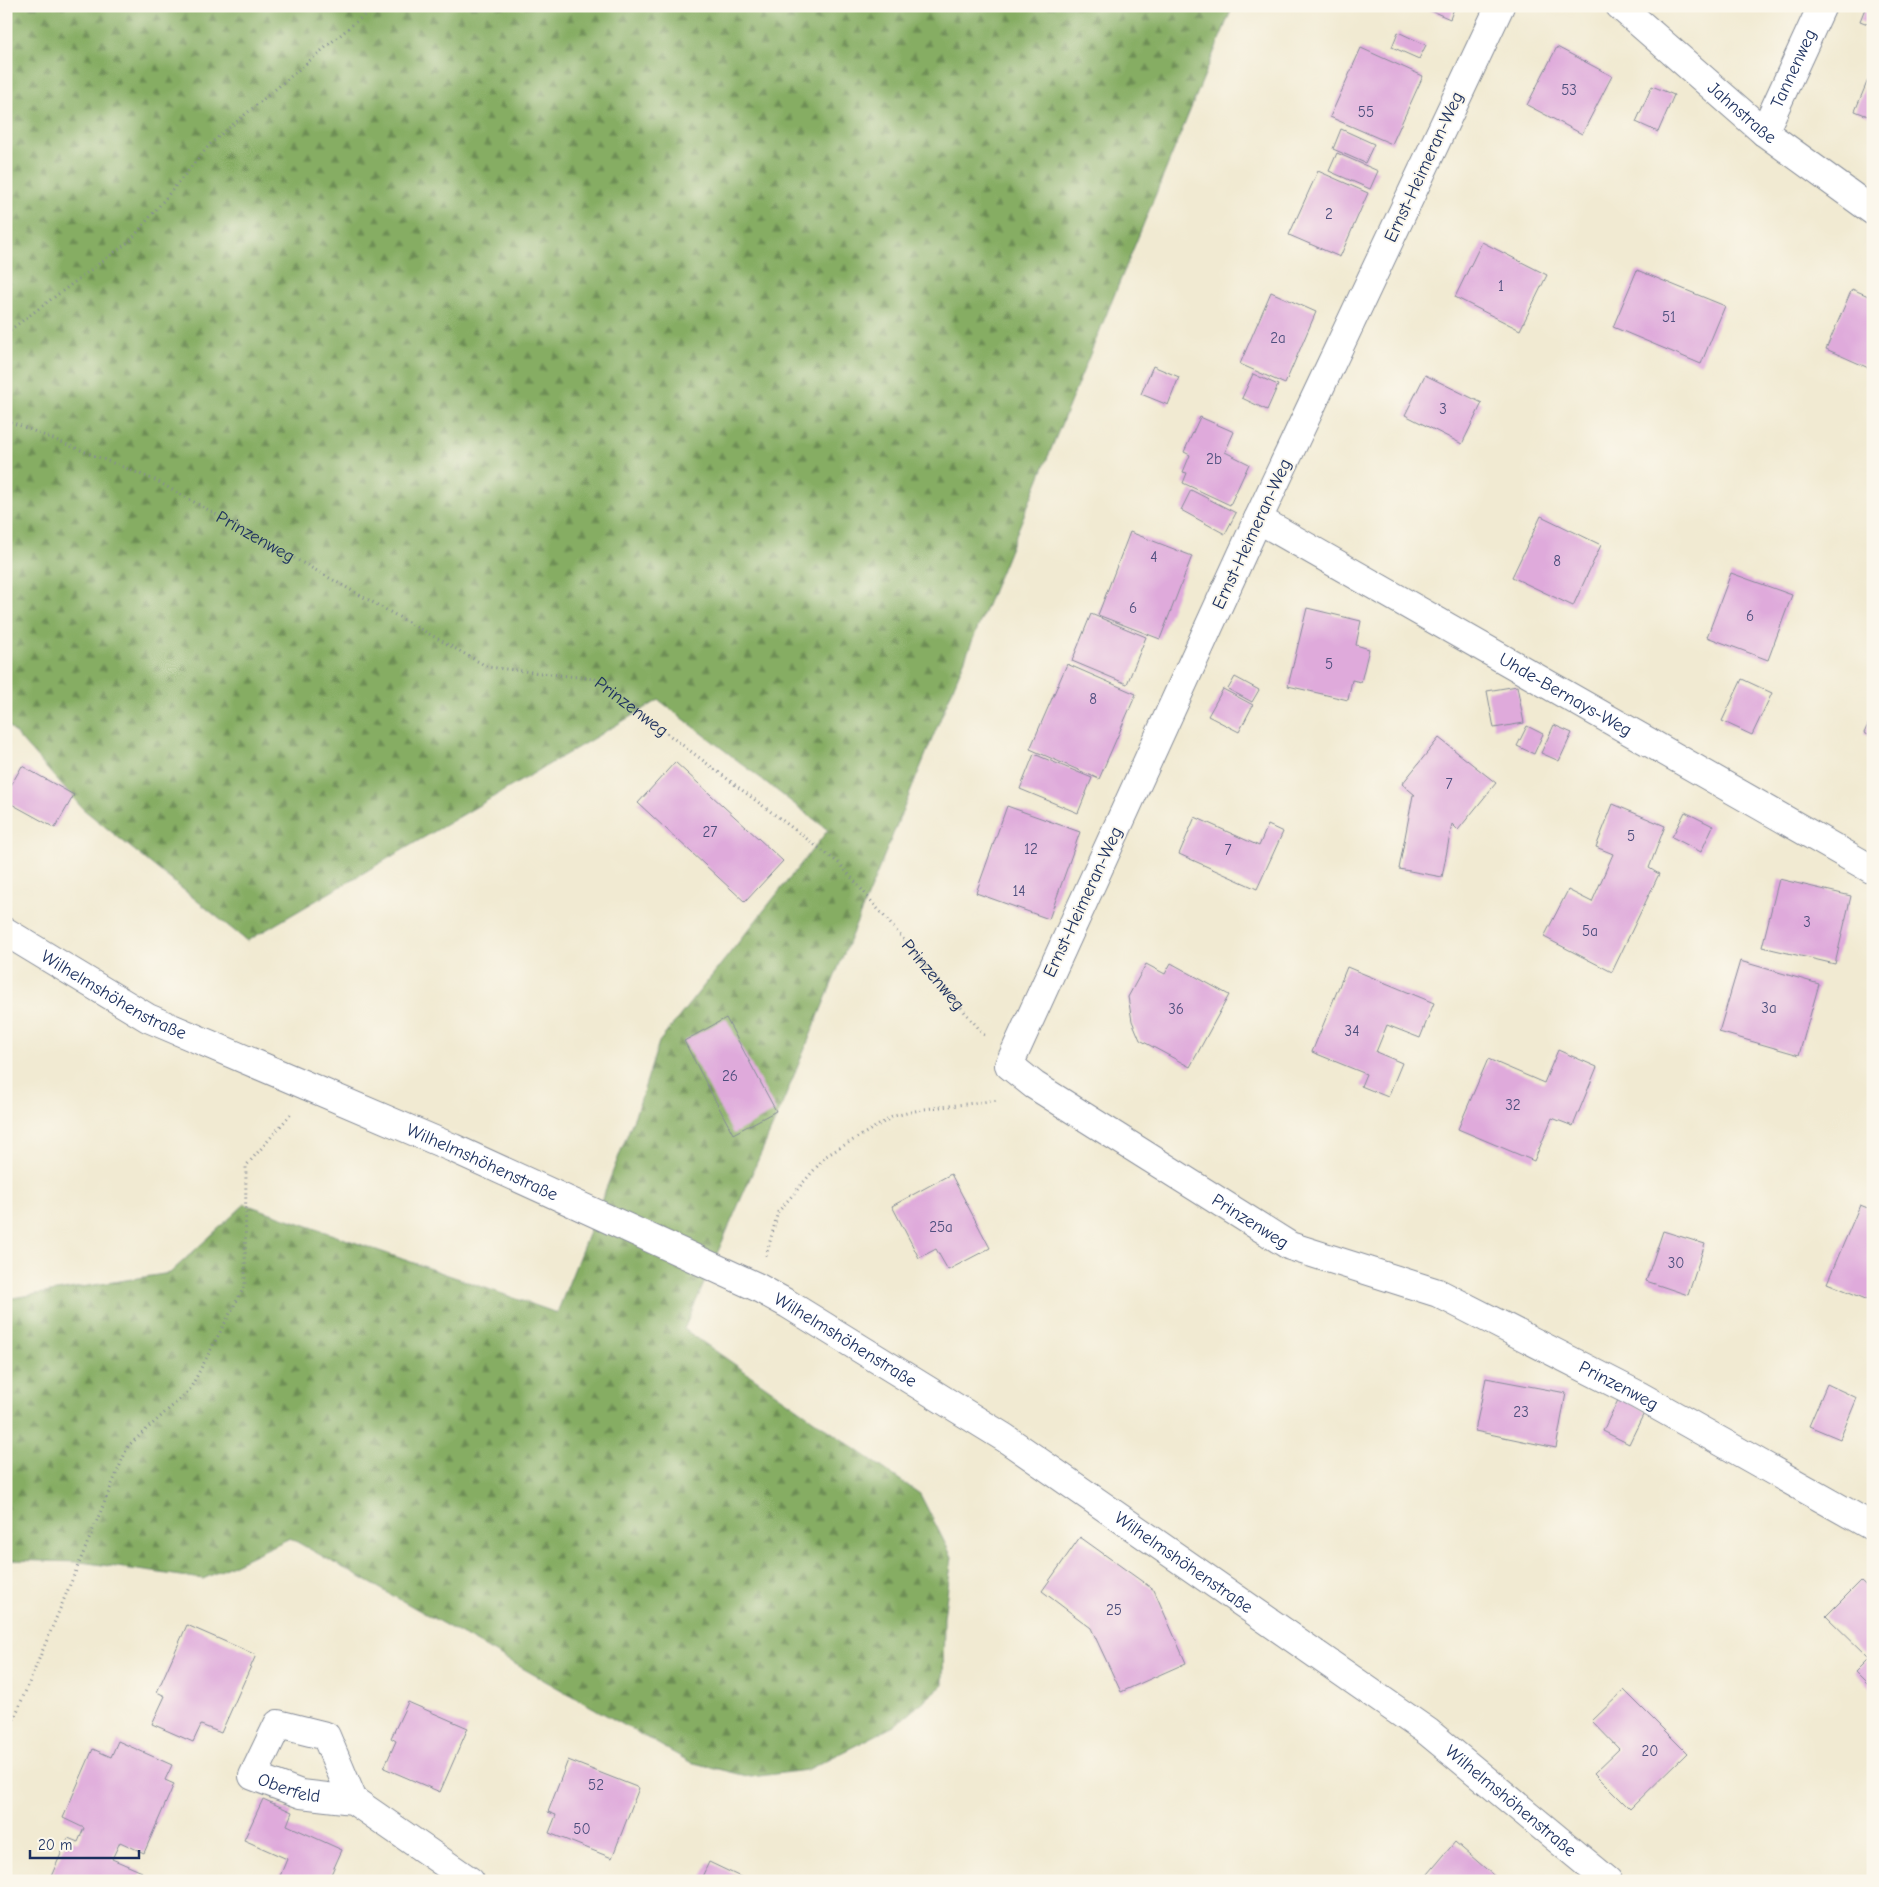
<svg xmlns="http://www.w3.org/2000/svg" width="1879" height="1887" font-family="'Comic Neue',sans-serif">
	<defs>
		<pattern id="forest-firs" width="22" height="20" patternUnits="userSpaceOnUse" patternTransform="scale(1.25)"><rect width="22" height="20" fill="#86ad63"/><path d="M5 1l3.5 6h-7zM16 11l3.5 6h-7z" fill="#6d8d55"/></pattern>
	</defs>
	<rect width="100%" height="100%" fill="#fbf7ec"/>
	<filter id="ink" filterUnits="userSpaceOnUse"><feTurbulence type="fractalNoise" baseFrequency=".02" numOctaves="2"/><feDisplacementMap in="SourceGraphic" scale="10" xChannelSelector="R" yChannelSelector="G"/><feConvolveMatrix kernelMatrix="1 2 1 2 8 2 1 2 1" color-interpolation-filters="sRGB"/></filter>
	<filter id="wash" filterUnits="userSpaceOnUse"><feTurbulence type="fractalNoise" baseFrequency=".0096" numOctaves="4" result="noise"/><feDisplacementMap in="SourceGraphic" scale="20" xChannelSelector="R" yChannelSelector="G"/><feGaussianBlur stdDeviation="1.12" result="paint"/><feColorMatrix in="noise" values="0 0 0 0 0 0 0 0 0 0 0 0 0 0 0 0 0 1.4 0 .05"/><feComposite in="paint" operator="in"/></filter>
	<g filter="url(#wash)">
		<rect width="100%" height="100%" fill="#f1ead2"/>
		<path fill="url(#forest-firs)" stroke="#506e60" d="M 6,6 L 1233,6 L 779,1112 L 684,1329 L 920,1494 L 952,1557 L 944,1617 L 943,1685 L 894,1726 L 807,1770 L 751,1777 L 690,1762 L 290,1538 L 203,1579 L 81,1562 L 6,1560 L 6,1299 L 170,1273 L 245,1204 L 557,1313 L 639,1105 L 659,1042 L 828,830 L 659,700 L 247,941 L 83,809 L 6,723 Z"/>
		<g id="blocks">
			<g fill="#dfaadb">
				<path d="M 1420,6 L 1455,6 L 1450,19 Z"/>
				<path d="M 1866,6 L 1873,6 L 1873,26 L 1860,21 Z"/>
				<path d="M 1398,32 L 1426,45 L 1419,59 L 1392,47 Z"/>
				<path d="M 1557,47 L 1612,76 L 1582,134 L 1527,105 Z"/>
				<path d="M 1361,48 L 1423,76 L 1392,144 L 1330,117 Z"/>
				<path d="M 1873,68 L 1873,118 L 1855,111 Z"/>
				<path d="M 1652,86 L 1674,95 L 1658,132 L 1636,122 Z"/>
				<path d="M 1341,129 L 1374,144 L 1365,163 L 1333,149 Z"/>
				<path d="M 1337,153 L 1378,171 L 1370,189 L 1329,171 Z"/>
				<path d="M 1318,171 L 1368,193 L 1340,257 L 1289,235 Z"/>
				<path d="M 1482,242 L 1547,275 L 1520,330 L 1455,297 Z"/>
				<path d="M 1637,270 L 1725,306 L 1701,364 L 1613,327 Z"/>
				<path d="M 1852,289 L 1873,298 L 1873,370 L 1826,349 Z"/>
				<path d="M 1271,292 L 1316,312 L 1285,384 L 1240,364 Z"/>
				<path d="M 1153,366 L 1179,377 L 1168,405 L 1141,394 Z"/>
				<path d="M 1253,374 L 1278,385 L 1267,410 L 1242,398 Z"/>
				<path d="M 1425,375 L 1482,403 L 1462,444 L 1405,415 Z"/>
				<path d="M 1200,417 L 1234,432 L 1225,452 L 1249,464 L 1230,505 L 1183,483 L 1187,473 L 1183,472 L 1190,455 L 1184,452 Z"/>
				<path d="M 1191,490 L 1236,513 L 1225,534 L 1181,510 Z"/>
				<path d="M 1541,516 L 1601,545 L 1573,606 L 1512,577 Z"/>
				<path d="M 1130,532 L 1192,556 L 1160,639 L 1098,615 Z"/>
				<path d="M 1731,573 L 1792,595 L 1768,660 L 1707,637 Z"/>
				<path d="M 1307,608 L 1361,621 L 1356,645 L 1369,649 L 1361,682 L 1352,680 L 1348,700 L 1288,686 Z"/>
				<path d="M 1091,614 L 1146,637 L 1127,684 L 1072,661 Z"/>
				<path d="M 1067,664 L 1136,694 L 1099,779 L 1030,749 Z"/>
				<path d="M 1235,677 L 1259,690 L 1252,702 L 1228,689 Z"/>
				<path d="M 1742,679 L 1772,693 L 1752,735 L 1722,721 Z"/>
				<path d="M 1517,686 L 1524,723 L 1494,728 L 1487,691 Z"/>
				<path d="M 1223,689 L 1253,705 L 1239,732 L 1208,716 Z"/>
				<path d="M 1873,714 L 1873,737 L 1864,733 Z"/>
				<path d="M 1554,725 L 1572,733 L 1559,761 L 1541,753 Z"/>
				<path d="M 1527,726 L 1543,734 L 1534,754 L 1517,746 Z"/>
				<path d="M 1439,738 L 1496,783 L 1458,830 L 1452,824 L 1442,877 L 1399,869 L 1413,795 L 1415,795 L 1402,784 Z"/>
				<path d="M 1034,754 L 1092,778 L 1078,813 L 1020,789 Z"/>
				<path d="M 675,762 L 783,861 L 745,902 L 638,803 Z"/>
				<path d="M 22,766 L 74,795 L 55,828 L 6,801 L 6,794 Z"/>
				<path d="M 1613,804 L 1665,826 L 1649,868 L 1659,874 L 1612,972 L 1544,937 L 1568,890 L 1592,902 L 1613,854 L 1596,847 Z"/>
				<path d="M 1007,806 L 1080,832 L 1049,919 L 976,893 Z"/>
				<path d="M 1685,812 L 1713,826 L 1701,852 L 1672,837 Z"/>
				<path d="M 1195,817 L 1259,846 L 1268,825 L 1283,832 L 1257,889 L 1179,854 Z"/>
				<path d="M 1779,879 L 1851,896 L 1835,964 L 1762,947 Z"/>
				<path d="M 1740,961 L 1819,984 L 1799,1055 L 1719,1032 Z"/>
				<path d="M 1171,963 L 1229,995 L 1190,1067 L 1140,1040 L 1132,1021 L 1128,997 L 1146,964 L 1165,974 Z"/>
				<path d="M 1347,967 L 1434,1003 L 1420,1038 L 1387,1025 L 1376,1052 L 1402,1063 L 1388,1097 L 1361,1086 L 1366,1074 L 1312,1052 Z"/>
				<path d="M 726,1018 L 776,1111 L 733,1134 L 684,1041 Z"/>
				<path d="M 1558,1050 L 1597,1067 L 1573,1126 L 1552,1118 L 1534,1161 L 1458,1129 L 1488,1059 L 1544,1083 Z"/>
				<path d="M 951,1174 L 990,1248 L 948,1270 L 936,1249 L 919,1258 L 892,1206 Z"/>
				<path d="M 1860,1205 L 1873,1210 L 1873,1302 L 1827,1283 Z"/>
				<path d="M 1663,1231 L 1705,1244 L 1688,1295 L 1646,1281 Z"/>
				<path d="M 1486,1378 L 1566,1393 L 1556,1448 L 1475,1431 Z"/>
				<path d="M 1827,1384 L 1857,1398 L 1840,1439 L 1809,1426 Z"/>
				<path d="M 1619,1398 L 1645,1411 L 1629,1444 L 1603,1431 Z"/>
				<path d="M 1080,1537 L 1154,1590 L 1186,1663 L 1121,1692 L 1091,1628 L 1042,1591 Z"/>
				<path d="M 1861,1581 L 1873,1592 L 1873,1690 L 1855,1672 L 1869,1658 L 1826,1616 Z"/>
				<path d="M 187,1625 L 256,1655 L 221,1733 L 201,1725 L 193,1742 L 152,1724 L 165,1696 L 157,1692 Z"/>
				<path d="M 1624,1690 L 1687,1753 L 1630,1809 L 1594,1773 L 1619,1749 L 1592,1721 Z"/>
				<path d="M 408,1702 L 468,1728 L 440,1792 L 384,1768 L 396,1741 L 391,1738 Z"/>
				<path d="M 118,1741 L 172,1765 L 165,1780 L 174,1784 L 144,1853 L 120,1842 L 112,1859 L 142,1872 L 139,1881 L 49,1881 L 68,1838 L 78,1842 L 84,1828 L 63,1818 L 93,1749 L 111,1757 Z"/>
				<path d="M 568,1760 L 639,1788 L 612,1858 L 549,1833 L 556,1815 L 548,1812 Z"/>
				<path d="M 263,1799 L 292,1812 L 287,1825 L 342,1850 L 328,1881 L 278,1881 L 287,1859 L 244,1840 Z"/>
				<path d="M 1455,1842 L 1500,1881 L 1423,1880 Z"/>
				<path d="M 709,1862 L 749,1881 L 700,1881 Z"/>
			</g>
		</g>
	</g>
	<g filter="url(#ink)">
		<use href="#blocks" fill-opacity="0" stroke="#868c98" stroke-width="1"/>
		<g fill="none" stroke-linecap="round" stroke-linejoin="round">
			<defs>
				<g id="street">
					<path id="s2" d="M 1500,6 L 1258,519 L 1009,1065 L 1034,1085 L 1290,1246 L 1438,1293 L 1638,1395 L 1873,1527"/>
					<path id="s3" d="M 1620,6 L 1764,132 L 1873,211"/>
					<path id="s4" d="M 1764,132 L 1822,6"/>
					<path id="s5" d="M 1258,519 L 1873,870"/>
					<path id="s6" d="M 6,932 L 148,1018 L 453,1148 L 757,1287 L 788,1304 L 1005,1438 L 1428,1732 L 1608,1881"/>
					<path id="s7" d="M 353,1800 L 326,1736 L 278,1724 L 253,1776 L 301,1794 L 353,1800 L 470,1881"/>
				</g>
			</defs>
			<use href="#street" stroke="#868c98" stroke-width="30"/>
			<g stroke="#868c98" stroke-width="3" stroke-dasharray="1 4" stroke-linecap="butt">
				<path d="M 6,333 L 131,240 L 211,143 L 375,6"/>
				<path id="s1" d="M 6,420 L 155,480 L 488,667 L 595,679 L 840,864 L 985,1036"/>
				<path d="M 766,1256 L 778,1212 L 826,1156 L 894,1116 L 924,1109 L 999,1100"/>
				<path d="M 6,1738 L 128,1446 L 189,1391 L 245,1285 L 246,1166 L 291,1114"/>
			</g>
			<use href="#street" stroke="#fff" stroke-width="28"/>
		</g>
	</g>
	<g text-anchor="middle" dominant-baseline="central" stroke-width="4" stroke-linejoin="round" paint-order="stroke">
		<g font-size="15" fill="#4c4e7d">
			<text x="1569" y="90">53</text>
			<text x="1366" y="112">55</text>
			<text x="1329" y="214">2</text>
			<text x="1501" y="286">1</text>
			<text x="1669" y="317">51</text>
			<text x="1278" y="338">2a</text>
			<text x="1443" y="409">3</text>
			<text x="1214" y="459">2b</text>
			<text x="1154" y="557">4</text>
			<text x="1557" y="561">8</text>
			<text x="1133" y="608">6</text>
			<text x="1750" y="616">6</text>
			<text x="1329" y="664">5</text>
			<text x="1093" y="699">8</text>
			<text x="1449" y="784">7</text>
			<text x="710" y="832">27</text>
			<text x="1631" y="836">5</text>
			<text x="1031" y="849">12</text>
			<text x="1228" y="850">7</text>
			<text x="1019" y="891">14</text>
			<text x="1807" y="922">3</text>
			<text x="1590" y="931">5a</text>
			<text x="1769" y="1008">3a</text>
			<text x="1176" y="1009">36</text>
			<text x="1352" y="1031">34</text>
			<text x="730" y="1076">26</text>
			<text x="1513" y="1105">32</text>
			<text x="941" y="1227">25a</text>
			<text x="1676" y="1263">30</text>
			<text x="1521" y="1412">23</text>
			<text x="1114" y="1610">25</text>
			<text x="1650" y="1751">20</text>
			<text x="596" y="1785">52</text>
			<text x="582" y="1829">50</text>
		</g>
		<g font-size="18" fill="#1b2f5e" stroke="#fbf7ec">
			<text stroke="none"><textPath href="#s4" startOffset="70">Tannenweg</textPath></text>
			<text stroke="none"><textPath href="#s3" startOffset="162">Jahnstraße</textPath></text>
			<text transform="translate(1424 167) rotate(-65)">Ernst-Heimeran-Weg</text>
			<text transform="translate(1252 534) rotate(-65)">Ernst-Heimeran-Weg</text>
			<text stroke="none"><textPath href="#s1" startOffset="276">Prinzenweg</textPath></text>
			<text stroke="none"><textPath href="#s5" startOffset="354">Uhde-Bernays-Weg</textPath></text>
			<text stroke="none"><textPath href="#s1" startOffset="696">Prinzenweg</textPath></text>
			<text transform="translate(1083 902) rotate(-65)">Ernst-Heimeran-Weg</text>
			<text stroke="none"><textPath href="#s1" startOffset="1102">Prinzenweg</textPath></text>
			<text stroke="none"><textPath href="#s6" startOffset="125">Wilhelmshöhenstraße</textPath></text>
			<text stroke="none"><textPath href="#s6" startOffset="530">Wilhelmshöhenstraße</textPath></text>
			<text stroke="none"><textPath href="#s2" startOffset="1455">Prinzenweg</textPath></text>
			<text stroke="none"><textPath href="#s6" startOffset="935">Wilhelmshöhenstraße</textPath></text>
			<text stroke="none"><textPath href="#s2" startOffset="1860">Prinzenweg</textPath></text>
			<text stroke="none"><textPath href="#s6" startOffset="1340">Wilhelmshöhenstraße</textPath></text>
			<text stroke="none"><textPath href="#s7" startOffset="215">Oberfeld</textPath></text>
			<text stroke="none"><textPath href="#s6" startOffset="1745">Wilhelmshöhenstraße</textPath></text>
		</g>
	</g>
	<rect width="1879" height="1887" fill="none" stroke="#fbf7ec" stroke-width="25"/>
	<path d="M30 1850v8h109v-8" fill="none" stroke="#1b2f5e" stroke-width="2.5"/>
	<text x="38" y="1850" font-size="15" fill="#1b2f5e" stroke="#fbf7ec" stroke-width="4" paint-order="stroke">20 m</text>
</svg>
